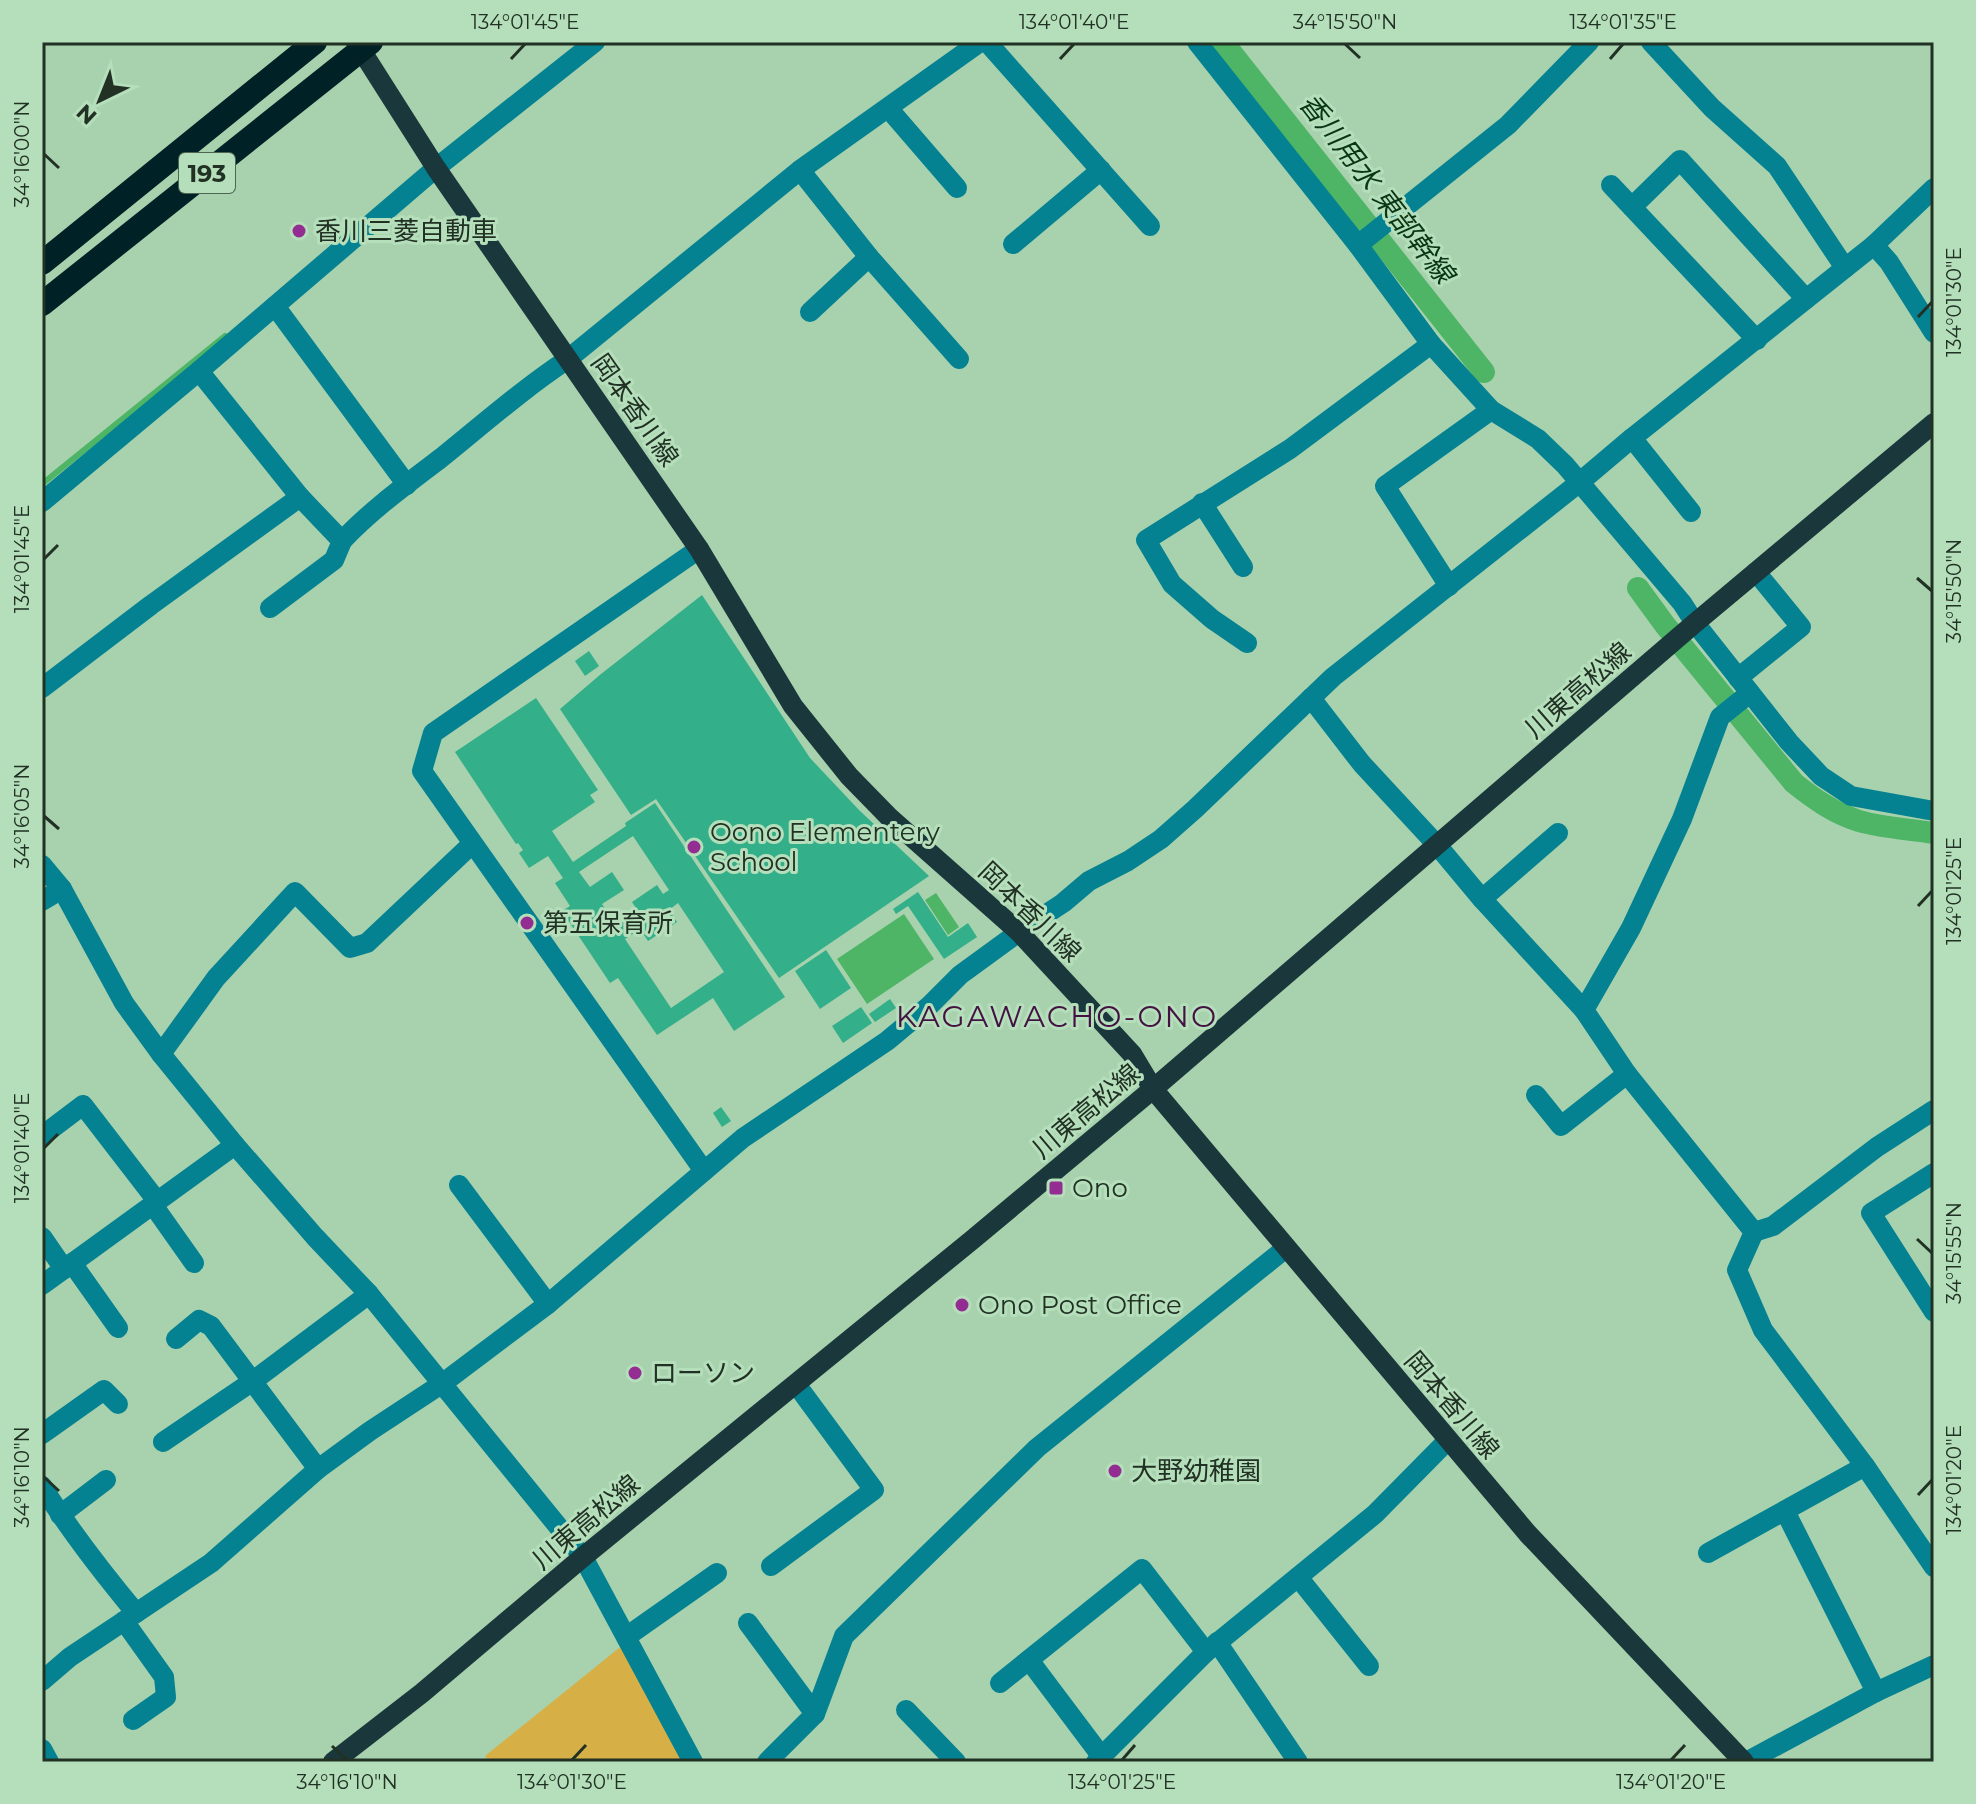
<svg xmlns="http://www.w3.org/2000/svg" width="1976" height="1804" font-family="Montserrat,'Noto Sans JP',sans-serif">
	<rect width="100%" height="100%" fill="#a8d1ae"/>
	<path fill="#d6b046" d="M 624,1644 L 686,1762 L 490,1762 L 485,1756 Z"/>
	<g fill="#4db565">
		<path d="M 936,893 L 959,927 L 948,935 L 925,900 Z"/>
		<path d="M 904,914 L 934,959 L 867,1004 L 837,959 Z"/>
	</g>
	<g fill="none" stroke-linecap="round" stroke-linejoin="round">
		<path stroke="#4db565" stroke-width="6" d="M 42,484 L 225,336"/>
		<g stroke="#4db565" stroke-width="22">
			<path d="M 1223,42 L 1484,372"/>
			<path d="M 1638,588 L 1665,625 L 1794,783 C 1814,799 1834,813 1859,821 C 1883,828 1910,829 1934,833"/>
		</g>
	</g>
	<g fill="#33af8a" fill-rule="evenodd">
		<path d="M 702,595 L 810,758 L 859,810 L 929,876 L 779,978 L 656,799 L 631,815 L 560,709 L 601,674 Z"/>
		<path d="M 589,651 L 599,666 L 585,676 L 575,661 Z"/>
		<path d="M 536,698 L 598,790 L 590,795 L 595,802 L 552,831 L 573,862 L 626,826 L 625,823 L 655,803 L 785,997 L 734,1031 L 713,998 L 657,1035 L 618,978 L 610,983 L 562,911 L 570,906 L 555,883 L 563,878 L 548,856 L 529,868 L 519,853 L 523,850 L 518,843 L 516,844 L 455,752 ZM 633,836 L 669,890 L 663,894 L 657,885 L 632,902 L 638,911 L 616,926 L 602,904 L 624,890 L 612,872 L 590,887 L 579,872 ZM 678,903 L 724,972 L 671,1008 L 625,939 L 640,929 L 648,941 L 677,922 L 669,910 Z"/>
		<path d="M 918,892 L 948,937 L 968,923 L 977,937 L 944,959 L 908,906 L 896,914 L 893,909 Z"/>
		<path d="M 826,950 L 851,988 L 820,1009 L 795,971 Z"/>
		<path d="M 890,999 L 896,1008 L 875,1022 L 869,1014 Z"/>
		<path d="M 861,1007 L 872,1023 L 843,1043 L 832,1026 Z"/>
		<path d="M 721,1107 L 731,1121 L 722,1127 L 713,1113 Z"/>
	</g>
	<g fill="none" stroke-linecap="round" stroke-linejoin="round">
		<g stroke="#048291" stroke-width="20">
			<path d="M 987,42 L 1150,226"/>
			<path d="M 1197,42 L 1358,245 L 1431,344 L 1491,410 L 1538,439 L 1565,465 L 1682,603 L 1695,623 L 1789,742 L 1821,776 L 1851,796 L 1934,811"/>
			<path d="M 1651,42 L 1712,108 L 1777,166 L 1845,268"/>
			<path d="M 888,108 L 957,188"/>
			<path d="M 800,170 L 869,257 L 959,359"/>
			<path d="M 1611,185 L 1757,340"/>
			<path d="M 1632,207 L 1680,160 L 1806,299"/>
			<path d="M 1013,244 L 1101,170"/>
			<path d="M 1358,245 L 1508,125 L 1589,42"/>
			<path d="M 1874,245 L 1889,262 L 1934,333"/>
			<path d="M 275,306 L 407,485"/>
			<path d="M 810,312 L 869,257"/>
			<path d="M 199,371 L 300,497 L 342,541 L 334,560 L 270,608"/>
			<path d="M 1632,438 L 1691,512"/>
			<path d="M 42,502 L 199,371 L 436,168 L 595,42"/>
			<path d="M 1202,503 L 1243,567"/>
			<path d="M 342,541 C 371,510 407,484 441,458 C 483,424 523,389 568,359 L 800,170 L 980,42"/>
			<path d="M 699,549 L 433,733 L 422,771 L 704,1171"/>
			<path d="M 1449,586 L 1385,486 L 1491,410"/>
			<path d="M 1247,643 L 1212,619 L 1172,584 L 1146,540 L 1290,449 L 1431,344"/>
			<path d="M 1738,678 L 1801,627 L 1756,572"/>
			<path d="M 42,688 L 151,605 L 300,497"/>
			<path d="M 1311,698 L 1362,764 L 1437,845 L 1482,899 L 1584,1010 L 1627,1074 L 1754,1232 L 1737,1270 L 1763,1330 L 1865,1466 L 1934,1567"/>
			<path d="M 42,865 L 62,889 L 124,1003 L 161,1054 L 235,1145 L 315,1237 L 369,1294 L 583,1557 L 693,1762"/>
			<path d="M 1482,899 L 1558,833"/>
			<path d="M 42,901 L 62,889"/>
			<path d="M 1584,1010 L 1631,928 L 1682,819 L 1720,717 L 1750,693"/>
			<path d="M 161,1054 L 216,978 L 295,892 L 350,948 L 367,943 L 472,844"/>
			<path d="M 1536,1095 L 1561,1126 L 1627,1074"/>
			<path d="M 42,1136 L 83,1105 L 157,1201"/>
			<path d="M 1934,1173 L 1871,1213 L 1934,1312"/>
			<path d="M 459,1185 L 548,1304"/>
			<path d="M 153,1205 L 194,1263"/>
			<path d="M 1754,1232 L 1773,1226 L 1877,1147 L 1934,1110"/>
			<path d="M 42,1237 L 64,1269"/>
			<path d="M 72,1263 L 118,1328"/>
			<path d="M 42,1285 L 235,1145"/>
			<path d="M 176,1339 L 199,1320 L 211,1326 L 318,1469"/>
			<path d="M 42,1434 L 104,1390 L 118,1404"/>
			<path d="M 163,1442 L 253,1381 L 369,1294"/>
			<path d="M 42,1486 C 70,1531 102,1572 136,1613"/>
			<path d="M 1785,1511 L 1876,1692"/>
			<path d="M 60,1515 L 106,1480"/>
			<path d="M 1708,1553 L 1865,1466"/>
			<path d="M 771,1566 L 874,1490 L 796,1384"/>
			<path d="M 1298,1577 L 1369,1666"/>
			<path d="M 124,1621 L 164,1677 L 166,1697 L 133,1720"/>
			<path d="M 748,1623 L 815,1714"/>
			<path d="M 626,1637 L 717,1573"/>
			<path d="M 1217,1642 L 1298,1762"/>
			<path d="M 1029,1660 L 1102,1757"/>
			<path d="M 42,1681 L 70,1657 L 211,1563 L 318,1469 L 370,1431 L 443,1383 L 548,1304 L 743,1138 L 887,1041 L 929,1006 L 960,975 L 1019,932 L 1063,903 L 1089,881 L 1128,861 L 1161,839 L 1195,809 L 1333,677 L 1580,482 L 1632,438 L 1874,245 L 1934,188"/>
			<path d="M 1000,1683 L 1142,1569 L 1206,1652"/>
			<path d="M 906,1710 L 956,1762"/>
			<path d="M 42,1749 L 49,1762"/>
			<path d="M 767,1762 L 815,1714 L 844,1636 L 1037,1448 L 1286,1248"/>
			<path d="M 1096,1762 L 1206,1652 L 1375,1514 L 1448,1440"/>
			<path d="M 1746,1762 L 1876,1692 L 1934,1665"/>
		</g>
		<g stroke="#1a383c" stroke-width="20">
			<path d="M 356,42 L 436,168 L 699,549 L 793,706 L 849,776 L 889,817 L 1019,932 L 1132,1054 L 1153,1089 L 1528,1534 L 1744,1762"/>
			<path d="M 333,1762 L 422,1693 L 583,1557 L 972,1240 L 1153,1089 L 1695,623 L 1934,423"/>
		</g>
		<g stroke="#002227" stroke-width="24">
			<path d="M 42,263 L 315,42"/>
			<path d="M 42,304 L 371,42"/>
		</g>
	</g>
	<path fill="none" stroke="#213124" stroke-width="3" d="M 1345,44 L 1360,58M 511,59 L 525,44M 1060,59 L 1074,44M 1610,59 L 1623,44M 44,154 L 59,168M 1918,317 L 1932,302M 44,559 L 58,545M 1917,578 L 1932,591M 44,816 L 59,829M 1918,906 L 1932,891M 44,1148 L 58,1134M 1917,1239 L 1932,1253M 44,1477 L 59,1491M 1918,1495 L 1932,1480M 332,1746 L 347,1760M 572,1760 L 586,1745M 1122,1760 L 1135,1745M 1671,1760 L 1685,1745"/>
	<g fill="#942d92" stroke="#b5debb" stroke-width="3">
		<circle cx="299" cy="231" r="8"/>
		<circle cx="694" cy="847" r="8"/>
		<circle cx="527" cy="923" r="8"/>
		<rect x="1048" y="1180" width="16" height="16" rx="4"/>
		<circle cx="962" cy="1305" r="8"/>
		<circle cx="635" cy="1373" r="8"/>
		<circle cx="1115" cy="1471" r="8"/>
	</g>
	<g text-anchor="middle" dominant-baseline="central" stroke-width="6" stroke-linejoin="round" paint-order="stroke">
		<rect fill="#b5debb" stroke="#4d6551" stroke-width="2" x="179" y="153" width="56" height="40" rx="6"/>
		<g font-size="24" font-weight="bold" fill="#213124">
			<text x="207" y="173">193</text>
		</g>
		<g font-size="26" fill="#213124" stroke="#b5debb" text-anchor="start">
			<text x="315" y="231">香川三菱自動車</text>
			<text x="710" y="832">Oono Elementery<tspan x="710" dy="30">School</tspan></text>
			<text x="543" y="923">第五保育所</text>
			<text x="1072" y="1188">Ono</text>
			<text x="978" y="1305">Ono Post Office</text>
			<text x="651" y="1373">ローソン</text>
			<text x="1131" y="1471">大野幼稚園</text>
		</g>
		<g font-size="26" fill="#213124" stroke="#b5debb">
			<text transform="translate(635 410) rotate(55)">岡本香川線</text>
			<text transform="translate(1578 690) rotate(-41)">川東高松線</text>
			<text transform="translate(1030 912) rotate(44)">岡本香川線</text>
			<text transform="translate(1086 1111) rotate(-40)">川東高松線</text>
			<text transform="translate(1452 1405) rotate(50)">岡本香川線</text>
			<text transform="translate(586 1522) rotate(-40)">川東高松線</text>
		</g>
		<g font-size="28" font-style="italic" fill="#0a3616" stroke="#b5debb">
			<text transform="translate(1377 188) rotate(52)">香川用水 東部幹線</text>
		</g>
		<g font-size="30" letter-spacing="2" fill="#431242" stroke="#b5debb">
			<text x="1057" y="1016">KAGAWACHO-ONO</text>
		</g>
	</g>
	<rect width="1976" height="1804" fill="none" stroke="#b5debb" stroke-width="88"/>
	<g transform="translate(100 100) rotate(223)" stroke="#b5debb" stroke-width="6" paint-order="stroke">
	<path d="M0-6L14 30L0 20L-14 30Z" fill="#213124"/>
	<text y="-12" font-size="22" font-weight="bold" text-anchor="middle" fill="#213124">N</text>
	</g>
	<rect x="44" y="44" width="1888" height="1716" fill="none" stroke="#213124" stroke-width="3"/>
	<g font-size="20" text-anchor="middle" fill="#213124">
		<text x="525" y="29">134°01'45"E</text>
		<text x="1074" y="29">134°01'40"E</text>
		<text x="1345" y="29">34°15'50"N</text>
		<text x="1623" y="29">134°01'35"E</text>
		<text transform="translate(22 154) rotate(-90)" y="7">34°16'00"N</text>
		<text transform="translate(1954 302) rotate(-90)" y="7">134°01'30"E</text>
		<text transform="translate(22 559) rotate(-90)" y="7">134°01'45"E</text>
		<text transform="translate(1954 591) rotate(-90)" y="7">34°15'50"N</text>
		<text transform="translate(22 816) rotate(-90)" y="7">34°16'05"N</text>
		<text transform="translate(1954 891) rotate(-90)" y="7">134°01'25"E</text>
		<text transform="translate(22 1148) rotate(-90)" y="7">134°01'40"E</text>
		<text transform="translate(1954 1253) rotate(-90)" y="7">34°15'55"N</text>
		<text transform="translate(22 1477) rotate(-90)" y="7">34°16'10"N</text>
		<text transform="translate(1954 1480) rotate(-90)" y="7">134°01'20"E</text>
		<text x="347" y="1789">34°16'10"N</text>
		<text x="572" y="1789">134°01'30"E</text>
		<text x="1122" y="1789">134°01'25"E</text>
		<text x="1671" y="1789">134°01'20"E</text>
	</g>
</svg>
